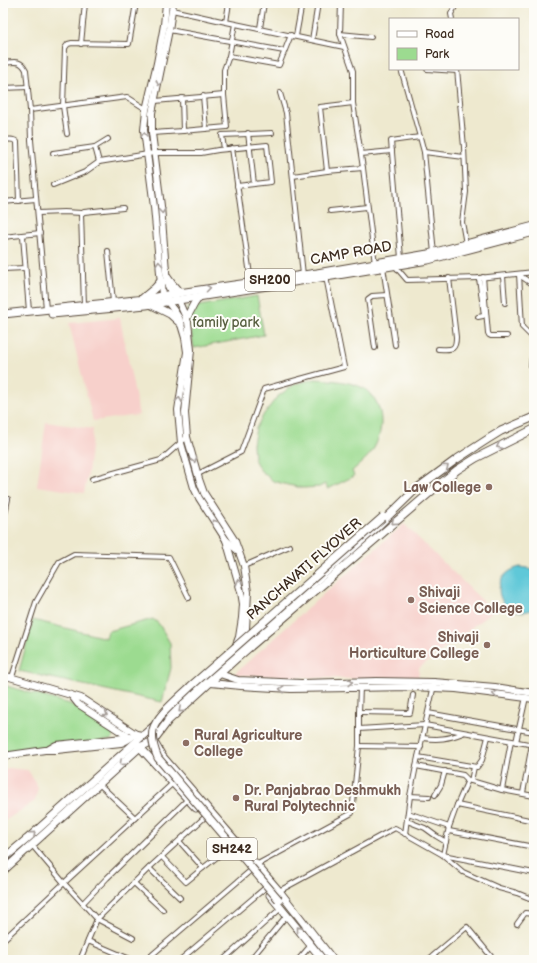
<svg xmlns="http://www.w3.org/2000/svg" width="537" height="963" font-family="'Balsamiq Sans',sans-serif">
	<rect width="100%" height="100%" fill="#fdfcf7"/>
	<filter id="ink" filterUnits="userSpaceOnUse"><feTurbulence type="fractalNoise" baseFrequency=".025" numOctaves="2"/><feDisplacementMap in="SourceGraphic" scale="8" xChannelSelector="R" yChannelSelector="G"/><feConvolveMatrix kernelMatrix="1 2 1 2 8 2 1 2 1" color-interpolation-filters="sRGB"/></filter>
	<filter id="wash" filterUnits="userSpaceOnUse"><feTurbulence type="fractalNoise" baseFrequency=".012" numOctaves="4" result="noise"/><feDisplacementMap in="SourceGraphic" scale="16" xChannelSelector="R" yChannelSelector="G"/><feGaussianBlur stdDeviation="0.9" result="paint"/><feColorMatrix in="noise" values="0 0 0 0 0 0 0 0 0 0 0 0 0 0 0 0 0 1.4 0 .05"/><feComposite in="paint" operator="in"/></filter>
	<g filter="url(#wash)">
		<rect width="100%" height="100%" fill="#eee9cf"/>
		<g fill="#f7d0cb">
			<path d="M 120,318 L 139,415 L 93,421 L 69,323 Z"/>
			<path d="M 46,422 L 93,429 L 88,474 L 84,493 L 37,486 Z"/>
			<path d="M 404,524 L 493,611 L 419,668 L 418,681 L 233,675 L 328,590 Z"/>
			<path d="M 8,768 L 28,770 L 38,787 L 35,801 L 3,822 L 3,771 Z"/>
		</g>
		<g fill="#9cdb90" stroke="#6c8257">
			<path d="M 257,296 L 264,335 L 194,348 L 187,308 Z"/>
			<path d="M 315,379 C 329,380 350,381 363,388 C 366,389 368,392 370,394 C 385,408 383,432 374,448 C 369,457 360,464 352,471 L 354,476 L 328,489 L 325,484 L 319,487 L 303,488 L 288,485 L 273,481 L 260,470 L 254,459 L 253,444 L 256,428 L 264,414 L 277,397 L 295,384 Z"/>
			<path d="M 153,619 L 159,624 L 170,643 L 171,668 L 162,702 L 19,671 L 33,620 L 106,638 L 108,631 Z"/>
			<path d="M 3,685 L 70,704 L 113,731 L 114,736 L 111,740 L 3,754 Z"/>
		</g>
		<path fill="#5ec8d8" stroke="#4c797b" d="M 520,567 L 527,568 L 534,571 L 534,609 C 500,624 483,576 520,567 Z"/>
	</g>
	<g filter="url(#ink)">
		<g fill="none" stroke-linecap="round" stroke-linejoin="round">
			<defs>
				<g id="street">
					<path d="M 341,3 L 340,34 L 353,71 L 353,103 L 363,168 L 375,264"/>
					<path d="M 172,10 L 226,22 L 344,47"/>
					<path d="M 452,19 L 451,14 L 457,3"/>
					<path d="M 226,22 L 229,3"/>
					<path d="M 260,28 L 264,3"/>
					<path d="M 169,30 L 284,51"/>
					<path d="M 340,34 L 371,37"/>
					<path d="M 296,36 L 302,3"/>
					<path d="M 312,40 L 318,3"/>
					<path d="M 81,44 L 85,3"/>
					<path d="M 229,56 L 279,65 L 291,35"/>
					<path d="M 3,63 C 13,62 21,59 26,70 L 30,110 L 31,140 L 46,309"/>
					<path d="M 401,69 L 420,137 L 424,152 L 434,253"/>
					<path d="M 427,69 L 457,71"/>
					<path d="M 457,69 L 464,147 L 466,192 L 462,222 L 466,244"/>
					<path d="M 3,88 L 28,87"/>
					<path d="M 280,93 L 286,113 L 303,275"/>
					<path d="M 203,96 L 206,129"/>
					<path d="M 182,98 L 183,131"/>
					<path d="M 155,101 L 224,95"/>
					<path d="M 30,110 L 127,97 L 146,109"/>
					<path d="M 152,133 L 183,131 L 227,127 L 224,95 L 224,70 L 229,56 L 235,24"/>
					<path d="M 248,133 L 254,184"/>
					<path d="M 67,134 L 63,106 L 65,48 L 68,44 L 72,43 L 129,44 L 136,3"/>
					<path d="M 3,140 C 8,140 14,138 17,142 L 19,201"/>
					<path d="M 95,147 L 99,162"/>
					<path d="M 232,148 L 251,282"/>
					<path d="M 224,149 L 222,135 L 272,133"/>
					<path d="M 424,152 L 464,157"/>
					<path d="M 53,153 L 95,147 L 108,139"/>
					<path d="M 361,154 L 392,151"/>
					<path d="M 327,171 L 320,107 L 353,103"/>
					<path d="M 293,176 L 327,171 L 363,168"/>
					<path d="M 53,185 L 85,172 L 99,162 L 154,153 L 201,153 L 218,150 L 267,145 L 271,182 L 237,186"/>
					<path d="M 3,202 L 36,199"/>
					<path d="M 330,211 L 367,207"/>
					<path d="M 38,213 L 64,212 L 82,213"/>
					<path d="M 23,236 L 29,311"/>
					<path d="M 3,237 L 40,233"/>
					<path d="M 108,251 L 113,302"/>
					<path d="M 401,258 L 391,141 L 420,137"/>
					<path d="M 395,266 L 407,280 L 479,278 L 534,272"/>
					<path d="M 383,267 L 395,345"/>
					<path d="M 3,269 L 25,268"/>
					<path d="M 519,274 L 522,327 L 534,339"/>
					<path d="M 519,275 L 534,285"/>
					<path d="M 503,276 L 505,303"/>
					<path d="M 483,277 L 488,333 L 489,335 L 491,336 L 507,336"/>
					<path d="M 84,305 L 81,214 L 84,212 L 123,208"/>
					<path d="M 478,317 L 483,316 L 484,315 L 479,278"/>
					<path d="M 534,338 L 531,366 L 534,372"/>
					<path d="M 375,348 L 368,299 L 372,296 L 387,295"/>
					<path d="M 438,349 C 450,349 456,352 456,337 L 449,278"/>
					<path d="M 198,474 L 241,452 L 264,389 L 344,367 L 326,277"/>
					<path d="M 92,479 L 161,460 L 187,437"/>
					<path d="M 3,524 L 8,499"/>
					<path d="M 244,566 L 290,546"/>
					<path d="M 12,677 L 36,602 L 59,562 L 74,554 L 169,557 L 189,598"/>
					<path d="M 359,712 L 410,713 L 413,695"/>
					<path d="M 428,713 L 534,732"/>
					<path d="M 359,729 L 425,725 L 534,745"/>
					<path d="M 423,738 C 438,740 448,739 463,733"/>
					<path d="M 516,742 L 526,697"/>
					<path d="M 359,746 L 421,747"/>
					<path d="M 418,757 L 477,767 L 482,760 L 488,737"/>
					<path d="M 416,766 L 463,775 L 468,780 L 502,790 L 534,796"/>
					<path d="M 471,781 L 474,767"/>
					<path d="M 99,784 L 135,818"/>
					<path d="M 502,790 L 511,741"/>
					<path d="M 523,793 L 532,744"/>
					<path d="M 435,795 L 441,785 L 445,771"/>
					<path d="M 410,796 L 429,797"/>
					<path d="M 457,805 L 468,780"/>
					<path d="M 408,813 L 449,827"/>
					<path d="M 407,821 L 425,828 L 436,836 L 446,842"/>
					<path d="M 534,821 L 457,805 L 449,827 L 443,855 L 534,873"/>
					<path d="M 449,831 L 534,847"/>
					<path d="M 405,834 L 410,796 L 416,766 L 434,685"/>
					<path d="M 179,841 L 203,868"/>
					<path d="M 32,845 L 64,883 L 97,919 L 133,938"/>
					<path d="M 162,857 L 186,882 L 203,868 L 230,847"/>
					<path d="M 256,865 L 352,813 L 359,746 L 359,712 L 360,688"/>
					<path d="M 149,868 L 180,898"/>
					<path d="M 134,883 L 163,910"/>
					<path d="M 279,891 L 395,828 L 443,855 L 463,872 L 499,888 L 517,893 L 534,900"/>
					<path d="M 83,903 L 107,878 L 188,799"/>
					<path d="M 517,924 L 525,913 L 534,914"/>
					<path d="M 3,940 L 64,883 L 173,783"/>
					<path d="M 88,941 L 130,959"/>
					<path d="M 80,960 L 97,919 L 149,868 L 205,817"/>
					<path d="M 146,960 L 250,871"/>
					<path d="M 180,960 L 265,888"/>
					<path d="M 223,960 L 281,908"/>
					<path d="M 250,960 L 287,915"/>
					<path d="M 298,960 L 311,945"/>
					<path d="M 428,960 L 467,927 L 494,960"/>
				</g>
				<g id="secondary">
					<path d="M 166,3 L 164,25 L 157,63 L 146,110 L 144,130 L 154,207 L 162,295 L 173,309 L 179,318 L 185,338 L 187,352 L 178,410 L 181,443 L 194,488 L 199,498 L 226,540 L 238,551"/>
					<path d="M 173,3 L 169,30 L 152,113 L 152,133 L 161,206 L 167,284 L 172,294 L 178,300 L 188,322 L 191,350 L 185,413 L 187,437 L 199,479 L 204,493 L 235,541 L 244,566 L 248,592 L 246,629 L 243,640"/>
					<path d="M 226,540 L 241,592 L 243,604 L 242,618 L 239,637 L 235,647"/>
					<path d="M 216,672 L 220,674 L 238,680 L 301,683 L 377,681 L 434,682 L 495,687 L 534,693"/>
					<path d="M 3,675 L 81,698 L 136,734 L 143,735"/>
					<path d="M 207,681 L 211,683 L 241,686 L 291,689 L 411,687 L 456,689 L 534,699"/>
					<path d="M 71,695 L 78,704 L 129,737"/>
					<path d="M 49,749 L 56,745 L 123,738 L 126,740"/>
					<path d="M 3,756 L 45,750 L 57,750 L 121,743 C 126,742 132,737 136,734"/>
				</g>
				<g id="primary">
					<path d="M 167,277 L 172,284 L 179,292"/>
					<path d="M 143,298 L 155,288 L 161,281"/>
					<path d="M 150,304 L 170,314 L 181,324"/>
					<path d="M 3,314 L 145,299 L 172,294 L 317,273 L 428,254 L 534,226"/>
					<path d="M 52,314 L 146,305 L 326,277 L 428,260 L 534,232"/>
					<path d="M 186,319 L 194,304 L 199,297"/>
					<path d="M 164,716 L 375,529 L 416,489 L 457,459 L 488,439 L 501,431 L 534,417"/>
					<path d="M 137,744 L 196,808"/>
					<path d="M 155,744 L 162,756 L 279,891 L 333,960"/>
					<path d="M 3,859 L 27,839 L 157,723"/>
					<path d="M 3,871 L 140,747 L 153,741 L 168,721 L 237,658 L 441,483 L 457,470 L 476,458 L 534,429"/>
					<path d="M 270,895 L 323,960"/>
				</g>
			</defs>
			<use href="#street" stroke="#564739" stroke-width="6"/>
			<use href="#secondary" stroke="#564739" stroke-width="8"/>
			<use href="#primary" stroke="#564739" stroke-width="9"/>
			<use href="#street" stroke="#fff" stroke-width="4"/>
			<use href="#secondary" stroke="#fff" stroke-width="6"/>
			<use href="#primary" stroke="#fff" stroke-width="7"/>
			<defs>
				<path id="primary-bridge" d="M 279,900 L 158,758 C 154,749 151,740 153,730 C 156,716 180,697 191,686 L 383,517"/>
			</defs>
			<use href="#primary-bridge" stroke="#564739" stroke-width="9" stroke-linecap="butt"/>
			<use href="#primary-bridge" stroke="#fff" stroke-width="7"/>
		</g>
		<defs><path id="oneway-chevron" d="M-2-3.5L2.5 0L-2 3.5" fill="none" stroke-width="1.6" stroke-linecap="round" stroke-linejoin="round"/></defs>
		<g stroke="#a79f9a">
			<use href="#oneway-chevron" transform="translate(159 83) rotate(101)"/>
			<use href="#oneway-chevron" transform="translate(144 135) rotate(-94)"/>
			<use href="#oneway-chevron" transform="translate(162 211) rotate(85)"/>
			<use href="#oneway-chevron" transform="translate(159 264) rotate(-95)"/>
			<use href="#oneway-chevron" transform="translate(208 288) rotate(-8)"/>
			<use href="#oneway-chevron" transform="translate(179 400) rotate(-81)"/>
			<use href="#oneway-chevron" transform="translate(499 446) rotate(154)"/>
			<use href="#oneway-chevron" transform="translate(194 460) rotate(74)"/>
			<use href="#oneway-chevron" transform="translate(446 467) rotate(-37)"/>
			<use href="#oneway-chevron" transform="translate(214 522) rotate(-124)"/>
			<use href="#oneway-chevron" transform="translate(394 522) rotate(139)"/>
			<use href="#oneway-chevron" transform="translate(239 582) rotate(-107)"/>
			<use href="#oneway-chevron" transform="translate(350 682) rotate(-2)"/>
			<use href="#oneway-chevron" transform="translate(282 689) rotate(-177)"/>
			<use href="#oneway-chevron" transform="translate(495 694) rotate(-173)"/>
			<use href="#oneway-chevron" transform="translate(181 710) rotate(138)"/>
			<use href="#oneway-chevron" transform="translate(105 714) rotate(33)"/>
			<use href="#oneway-chevron" transform="translate(122 763) rotate(138)"/>
			<use href="#oneway-chevron" transform="translate(33 834) rotate(-42)"/>
			<use href="#oneway-chevron" transform="translate(299 929) rotate(-129)"/>
		</g>
	</g>
	<g fill="#8d6e63" stroke="#fdfcf7" stroke-width="1.5">
		<circle cx="489" cy="487" r="4"/>
		<circle cx="411" cy="600" r="4"/>
		<circle cx="487" cy="645" r="4"/>
		<circle cx="186" cy="743" r="4"/>
		<circle cx="236" cy="798" r="4"/>
	</g>
	<g text-anchor="middle" dominant-baseline="central" stroke-width="4" stroke-linejoin="round" paint-order="stroke">
		<g fill="#fdfcf7" stroke="#75695f" stroke-width="1">
			<rect x="245" y="269" width="50" height="22" rx="3"/>
			<rect x="207" y="838" width="50" height="22" rx="3"/>
		</g>
		<g font-size="13" font-weight="bold" fill="#3b2a1e">
			<text x="270" y="280">SH200</text>
			<text x="232" y="849">SH242</text>
		</g>
		<g font-size="14" fill="#3b2a1e" stroke="#fdfcf7">
			<text transform="translate(351 253) rotate(-10)">CAMP ROAD</text>
			<text transform="translate(304 569) rotate(-41)">PANCHAVATI FLYOVER</text>
		</g>
		<g font-size="14" fill="#585f40" stroke="#fdfcf7">
			<text x="226" y="322">family park</text>
		</g>
		<g font-size="14" font-weight="bold" fill="#785e54" stroke="#fdfcf7" text-anchor="start">
			<text x="481" y="487" text-anchor="end">Law College</text>
			<text x="419" y="592">Shivaji<tspan x="419" dy="16">Science College</tspan></text>
			<text x="479" y="637" text-anchor="end">Shivaji<tspan x="479" dy="16">Horticulture College</tspan></text>
			<text x="194" y="735">Rural Agriculture<tspan x="194" dy="16">College</tspan></text>
			<text x="244" y="790">Dr. Panjabrao Deshmukh<tspan x="244" dy="16">Rural Polytechnic</tspan></text>
		</g>
	</g>
	<rect width="537" height="963" fill="none" stroke="#fdfcf7" stroke-width="16"/>
	<rect x="389" y="18" width="130" height="52" fill="#fdfcf7" stroke="#afa8a0"/>
	<rect x="397" y="31" width="20" height="6" fill="#ffffff" stroke="#afa8a0"/>
	<text x="425" y="38" font-size="12" fill="#3b2a1e">Road</text>
	<rect x="397" y="48" width="20" height="12" fill="#9cdb90" stroke="#afa8a0"/>
	<text x="425" y="58" font-size="12" fill="#3b2a1e">Park</text>
</svg>
